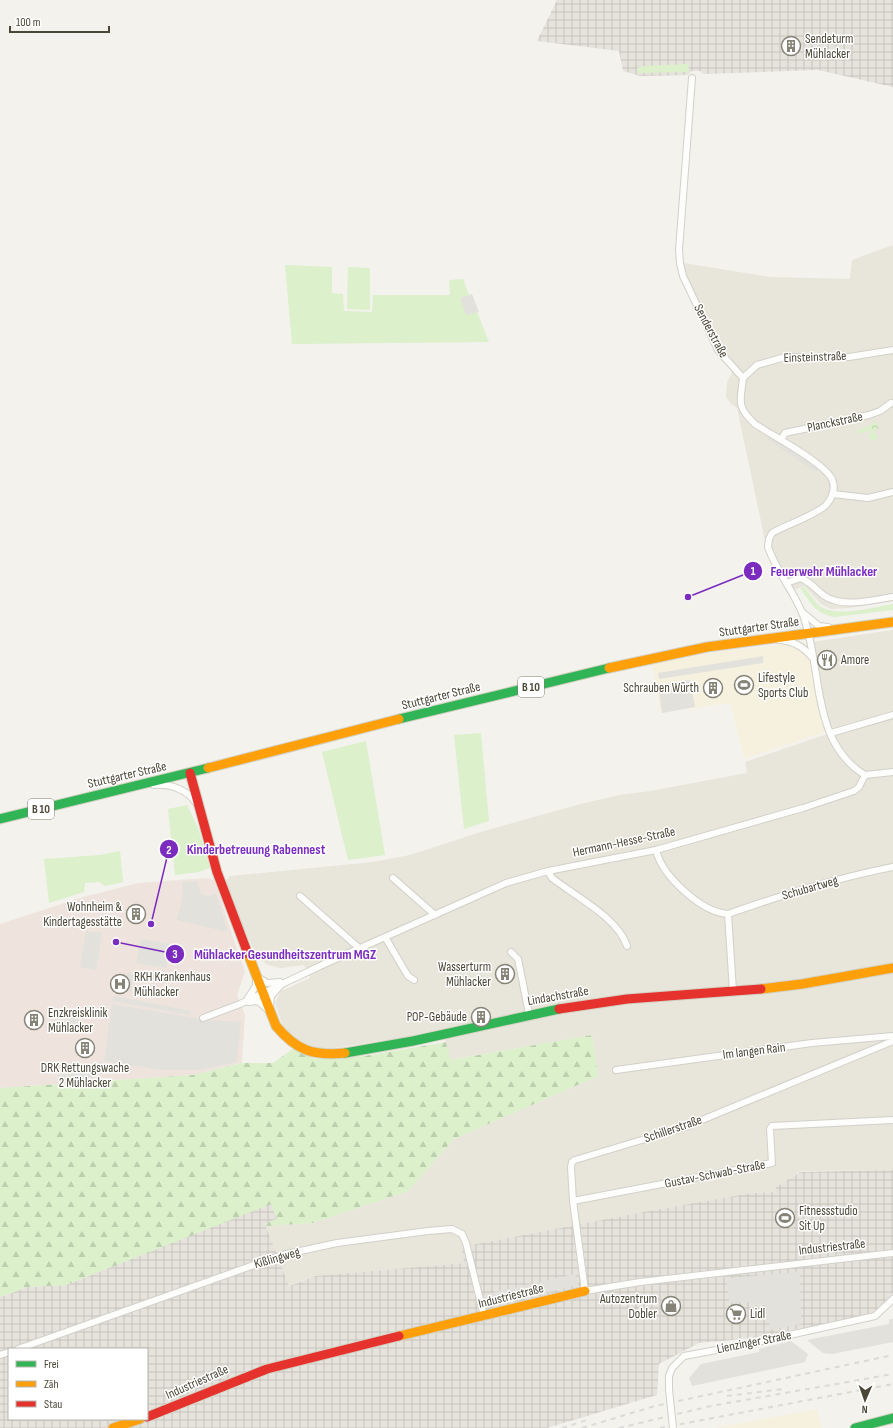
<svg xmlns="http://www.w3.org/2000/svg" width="893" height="1428" font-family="'Sofia Sans Condensed',sans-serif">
	<defs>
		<pattern id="industrial-grid" width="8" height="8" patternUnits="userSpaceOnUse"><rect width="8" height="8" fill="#e6e3dc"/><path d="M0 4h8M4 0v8" fill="none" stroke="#c7c4bd"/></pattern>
		<pattern id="forest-firs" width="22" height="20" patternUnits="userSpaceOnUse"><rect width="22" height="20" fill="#dbf0cb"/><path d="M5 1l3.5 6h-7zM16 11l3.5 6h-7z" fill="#bdcfaf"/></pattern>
		<pattern id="park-crowns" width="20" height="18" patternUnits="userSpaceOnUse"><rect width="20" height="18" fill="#dbf0cb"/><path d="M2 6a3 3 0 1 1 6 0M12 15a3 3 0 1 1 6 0" fill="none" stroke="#bdcfaf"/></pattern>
	</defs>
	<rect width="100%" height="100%" fill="#f3f2ed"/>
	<g fill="#e8e5da">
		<path d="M 893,245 L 893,601 L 850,608 L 831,609 L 821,604 L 804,586 L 787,593 L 767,550 L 737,408 L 731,404 L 726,397 L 727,382 L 733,371 L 719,358 L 676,266 L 677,262 L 770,277 L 850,279 L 852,260 Z"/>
		<path d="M 893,630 L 893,1170 L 800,1171 L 777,1187 L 776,1192 L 752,1193 L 659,1209 L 461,1247 L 464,1263 L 315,1276 L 288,1286 L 266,1226 L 313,1223 L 408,1191 L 454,1139 L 598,1076 L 592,1035 L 449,1060 L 444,1031 L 328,1049 L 306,1045 L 284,1030 L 275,1003 L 281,991 L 310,978 L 304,965 L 281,968 L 268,965 L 257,957 L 241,922 L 226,881 L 230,876 L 373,862 L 410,855 L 484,831 L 577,805 L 619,795 L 650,791 L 747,773 L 745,762 L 833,732 L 826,713 L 812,642 Z"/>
	</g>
	<g fill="#f6f1df">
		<path d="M 808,642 L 828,731 L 744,759 L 730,703 L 661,713 L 652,664 L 715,652 Z"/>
		<path d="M 817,1409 L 822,1428 L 715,1428 Z"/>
	</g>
	<g fill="url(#industrial-grid)" fill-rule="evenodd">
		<path d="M 557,0 L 893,0 L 893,87 L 818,70 L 703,74 L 700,71 L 692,71 L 687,75 L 640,76 L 623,71 L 619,51 L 537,41 Z"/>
		<path d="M 893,1170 L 893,1293 L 873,1314 L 753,1338 L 699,1343 L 659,1364 L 657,1395 L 547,1428 L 0,1428 L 0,1297 L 27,1287 L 66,1285 L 271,1203 L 277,1219 L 265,1224 L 289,1286 L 315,1276 L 464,1263 L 461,1247 L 659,1209 L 752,1193 L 776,1192 L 776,1187 L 800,1172 ZM 9,1349 L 147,1349 L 147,1419 L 9,1419 Z"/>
	</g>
	<path fill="#eee4dd" d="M 207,878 L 214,880 L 245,972 L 237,995 L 245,1015 L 242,1063 L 193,1075 L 0,1088 L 0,924 L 83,897 L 138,883 Z"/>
	<g fill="#dbf0cb">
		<path d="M 688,64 L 689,68 L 687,72 L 638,73 L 637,68 L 644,66 Z"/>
		<path d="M 285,265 L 332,267 L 332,293 L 343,294 L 344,311 L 372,312 L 373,295 L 450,295 L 449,280 L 463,279 L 469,295 L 460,298 L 466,314 L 477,312 L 489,342 L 292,344 Z"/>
		<path d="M 348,267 L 370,268 L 370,310 L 347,309 Z"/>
		<path d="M 804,587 C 809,593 814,601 820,606 C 836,618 874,607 893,604 L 893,610 L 834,617 C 815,613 811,603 800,588 Z"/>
		<path d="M 481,733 L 489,821 L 464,829 L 454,735 Z"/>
		<path d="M 366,741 L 385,855 L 348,860 L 322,752 Z"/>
		<path d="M 187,805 L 198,828 L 210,868 L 199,872 L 175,875 L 168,809 Z"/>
		<path d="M 120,851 L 123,882 L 105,886 L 99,882 L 85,883 L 84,892 L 49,903 L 44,859 L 100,855 Z"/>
	</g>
	<path fill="url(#forest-firs)" d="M 592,1035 L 598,1076 L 454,1139 L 408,1191 L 313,1223 L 266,1226 L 265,1224 L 277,1219 L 271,1204 L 66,1285 L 27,1287 L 0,1297 L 0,1088 L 193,1075 L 242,1063 L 273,1063 L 294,1048 L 314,1059 L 326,1059 L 365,1056 L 446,1042 L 450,1060 Z"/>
	<path fill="url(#park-crowns)" d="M 876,421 L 879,429 L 873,430 L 878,438 L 873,441 L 868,436 L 871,434 L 870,430 L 859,434 L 857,430 L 869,426 Z"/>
	<g fill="#e2e1dc">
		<path d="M 472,294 L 479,312 L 466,315 L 460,298 Z"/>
		<path d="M 769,435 L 819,468 L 816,472 L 767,439 Z"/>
		<path d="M 763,656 L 763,663 L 659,679 L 658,673 Z"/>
		<path d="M 690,680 L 695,707 L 662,713 L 658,685 Z"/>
		<path d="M 197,881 L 201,895 L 209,896 L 216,894 L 228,932 L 177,920 L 183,894 L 182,882 Z"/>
		<path d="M 86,931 L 102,933 L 96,970 L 80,967 Z"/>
		<path d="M 141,939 L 170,944 L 166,968 L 136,963 Z"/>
		<path d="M 126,973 L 134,974 L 131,991 L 123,990 Z"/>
		<path d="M 113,996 L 191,1011 L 190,1015 L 112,1001 Z"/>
		<path d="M 112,1004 L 207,1020 L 241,1022 L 237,1062 L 199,1070 L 159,1070 L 104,1061 Z"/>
		<path d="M 67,1017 L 78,1019 L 76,1030 L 65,1028 Z"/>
		<path d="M 100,1061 L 105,1065 L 92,1078 L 59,1081 L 58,1075 L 85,1073 L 92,1071 Z"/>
		<path d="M 800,1272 L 801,1324 L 770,1330 L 769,1323 L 766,1323 L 765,1305 L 755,1305 L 755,1302 L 729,1303 L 727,1282 L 731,1282 L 730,1278 Z"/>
		<path d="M 575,1274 L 578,1285 L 486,1307 L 483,1295 Z"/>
		<path d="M 889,1319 L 893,1319 L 893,1342 L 832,1354 L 823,1353 L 807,1340 L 889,1324 Z"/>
		<path d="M 791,1341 L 808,1354 L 805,1362 L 692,1386 L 689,1378 L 701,1364 L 759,1352 L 759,1349 Z"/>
	</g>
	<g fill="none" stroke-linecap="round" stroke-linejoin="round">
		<defs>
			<g id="street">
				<path d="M 692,78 L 679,250 L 680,263 L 683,276 L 718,350 L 743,378 C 741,401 735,405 755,424 C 773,436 823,462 832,479 C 836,489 833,497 826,505 C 816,515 786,525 772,533 L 769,539 L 768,547 C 776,571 794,591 803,615 C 823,668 810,742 865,775 L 893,772"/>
				<path d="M 743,378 L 757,365 L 785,357 L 849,357 L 893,350"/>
				<path d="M 781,440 L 785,433 L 869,415 L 880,411 L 891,403"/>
				<path d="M 833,494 L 868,498 L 893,492"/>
				<path d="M 786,583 L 801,578 C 811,583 815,588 823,595 C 843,609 871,600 893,597"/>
				<path d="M 802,612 L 819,626 L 828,627"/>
				<path d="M 779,640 C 794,641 803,647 812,657"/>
				<path d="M 831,733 L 893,715"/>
				<path d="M 154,785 C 170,784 187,789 196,803"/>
				<path d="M 656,850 C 662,876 701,912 728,914 L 733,991"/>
				<path d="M 548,871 L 552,878 C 575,896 618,918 627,946"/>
				<path d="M 393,878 L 435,915"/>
				<path d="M 300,896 L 359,948"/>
				<path d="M 728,914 C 782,895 837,878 893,867"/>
				<path d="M 385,937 L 408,976 L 414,980"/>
				<path d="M 511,952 L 518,959 L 529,1014"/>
				<path d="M 259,978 L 267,983 L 280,982"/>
				<path d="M 248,998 L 256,986 L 256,978"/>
				<path d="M 248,1002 L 258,1001 L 267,1009"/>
				<path d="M 270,1006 L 271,996 L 280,986"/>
				<path d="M 203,1018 L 240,1004 L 320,966 L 506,883 L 548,871 L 656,850 L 803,808 L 854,791 L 859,787 L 865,775"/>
				<path d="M 893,1041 L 685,1127 L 575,1160 L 572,1162 L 571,1167 L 573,1201 L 585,1291 L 640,1282 L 893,1253"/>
				<path d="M 616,1070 L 812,1043 L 893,1036"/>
				<path d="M 573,1201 L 772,1163 L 770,1129 L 772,1126 L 893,1120"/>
				<path d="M 18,1349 L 282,1255 L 337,1243 L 428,1231 L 452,1229 L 462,1234 L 466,1243 L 484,1316"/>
				<path d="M 0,1355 L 9,1352"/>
				<path d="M 669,1389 L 669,1376 L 672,1368 L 684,1356 L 749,1344 L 875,1316 L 893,1299"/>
			</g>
			<g id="fast">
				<path d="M 399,719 L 609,668"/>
				<path d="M 0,819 L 208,768"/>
				<path d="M 345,1053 L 413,1041 L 559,1009"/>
				<path d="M 855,1428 L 893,1418"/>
			</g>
			<g id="slow">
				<path d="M 609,668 L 707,647 L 893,622"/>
				<path d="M 208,768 L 399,719"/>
				<path d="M 248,954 L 276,1026 C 297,1051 313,1056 345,1053"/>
				<path d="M 761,989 L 802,984 L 893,968"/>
				<path d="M 399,1336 L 585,1291"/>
				<path d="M 113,1428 L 140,1419"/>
			</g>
			<g id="jam">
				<path d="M 190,773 L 217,872 L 248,954"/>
				<path d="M 559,1009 L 627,999 L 761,989"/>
				<path d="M 147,1417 L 267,1369 L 399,1336"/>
			</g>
		</defs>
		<use href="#street" stroke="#d1d0ca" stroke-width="8"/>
		<use href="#fast" stroke="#d3d1c3" stroke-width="11"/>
		<use href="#slow" stroke="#d3d1c3" stroke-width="11"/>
		<use href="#jam" stroke="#d3d1c3" stroke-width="11"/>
		<use href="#street" stroke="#fdfdfc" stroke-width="6"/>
		<use href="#fast" stroke="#30b455" stroke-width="9"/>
		<use href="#slow" stroke="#ff9f0a" stroke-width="9"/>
		<use href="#jam" stroke="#e5322d" stroke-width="9"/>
		<g stroke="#dadad9" stroke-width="2" stroke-dasharray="5 5" stroke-linecap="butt">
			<path d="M 727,1396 L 783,1389"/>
			<path d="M 562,1428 L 590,1419"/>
			<path d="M 582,1428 L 655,1406 L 893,1355"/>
			<path d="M 619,1428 L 711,1406 L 893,1374"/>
			<path d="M 660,1428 L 893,1384"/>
		</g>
		<defs>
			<path id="street-bridge" d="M 669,1389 L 673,1428"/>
		</defs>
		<use href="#street-bridge" stroke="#d1d0ca" stroke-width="8" stroke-linecap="butt"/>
		<use href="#street-bridge" stroke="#fdfdfc" stroke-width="6"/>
	</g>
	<defs>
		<symbol id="building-ring" viewBox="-11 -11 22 22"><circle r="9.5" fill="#fff" stroke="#868377" stroke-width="1.5"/><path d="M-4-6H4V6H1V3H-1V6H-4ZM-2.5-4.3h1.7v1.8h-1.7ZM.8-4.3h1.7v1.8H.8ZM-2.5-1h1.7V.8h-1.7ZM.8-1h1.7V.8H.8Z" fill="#868377"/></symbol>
		<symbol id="restaurant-ring" viewBox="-11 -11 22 22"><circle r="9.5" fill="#fff" stroke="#868377" stroke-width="1.5"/><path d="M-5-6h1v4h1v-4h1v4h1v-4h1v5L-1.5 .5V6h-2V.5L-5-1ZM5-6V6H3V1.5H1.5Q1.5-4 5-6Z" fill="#868377"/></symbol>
		<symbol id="stadium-ring" viewBox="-11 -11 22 22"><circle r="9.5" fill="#fff" stroke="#868377" stroke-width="1.5"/><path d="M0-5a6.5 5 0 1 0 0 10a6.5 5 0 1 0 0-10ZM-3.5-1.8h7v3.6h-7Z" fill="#868377"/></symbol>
		<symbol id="hospital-ring" viewBox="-11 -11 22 22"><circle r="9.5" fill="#fff" stroke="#868377" stroke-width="1.5"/><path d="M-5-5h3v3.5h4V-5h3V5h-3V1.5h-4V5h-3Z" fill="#868377"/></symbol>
		<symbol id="shop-ring" viewBox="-11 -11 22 22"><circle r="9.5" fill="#fff" stroke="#868377" stroke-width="1.5"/><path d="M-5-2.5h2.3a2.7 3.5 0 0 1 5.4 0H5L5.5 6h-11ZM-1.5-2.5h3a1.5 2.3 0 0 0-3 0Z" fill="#868377"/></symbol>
		<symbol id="supermarket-ring" viewBox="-11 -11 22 22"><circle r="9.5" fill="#fff" stroke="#868377" stroke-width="1.5"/><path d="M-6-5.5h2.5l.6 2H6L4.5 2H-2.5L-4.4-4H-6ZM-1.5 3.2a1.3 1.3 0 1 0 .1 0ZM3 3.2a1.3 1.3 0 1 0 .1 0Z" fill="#868377"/></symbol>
	</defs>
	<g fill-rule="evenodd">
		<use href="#building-ring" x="780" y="35" width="22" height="22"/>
		<use href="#restaurant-ring" x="816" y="649" width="22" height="22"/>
		<use href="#stadium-ring" x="733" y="674" width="22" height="22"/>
		<use href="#building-ring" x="702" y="677" width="22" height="22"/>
		<use href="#building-ring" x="125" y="903" width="22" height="22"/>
		<use href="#building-ring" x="494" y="963" width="22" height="22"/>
		<use href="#hospital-ring" x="109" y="973" width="22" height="22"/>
		<use href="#building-ring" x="470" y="1006" width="22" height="22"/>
		<use href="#building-ring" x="23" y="1009" width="22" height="22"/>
		<use href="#building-ring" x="74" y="1037" width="22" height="22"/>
		<use href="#stadium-ring" x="774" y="1207" width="22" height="22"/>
		<use href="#shop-ring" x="660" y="1295" width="22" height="22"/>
		<use href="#supermarket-ring" x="725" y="1303" width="22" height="22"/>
	</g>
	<g text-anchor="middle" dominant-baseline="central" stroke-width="3" stroke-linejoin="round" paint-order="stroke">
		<g fill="#fff" stroke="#817e73" stroke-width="1">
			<rect x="518" y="677" width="26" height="20" rx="3"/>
			<rect x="28" y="799" width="26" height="20" rx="3"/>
		</g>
		<g font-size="12" font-weight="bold" fill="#4b4737">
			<text x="531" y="687">B 10</text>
			<text x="41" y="809">B 10</text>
		</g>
		<g font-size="13" fill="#4b4737" stroke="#fff" text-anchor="start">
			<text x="805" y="39">Sendeturm<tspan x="805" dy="15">Mühlacker</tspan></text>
			<text x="841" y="660">Amore</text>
			<text x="758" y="678">Lifestyle<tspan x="758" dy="15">Sports Club</tspan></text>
			<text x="699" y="688" text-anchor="end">Schrauben Würth</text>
			<text x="122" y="907" text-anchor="end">Wohnheim &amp;<tspan x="122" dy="15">Kindertagesstätte</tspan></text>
			<text x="491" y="967" text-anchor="end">Wasserturm<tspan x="491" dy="15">Mühlacker</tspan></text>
			<text x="134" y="977">RKH Krankenhaus<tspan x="134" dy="15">Mühlacker</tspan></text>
			<text x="48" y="1013">Enzkreisklinik<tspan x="48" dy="15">Mühlacker</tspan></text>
			<text x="467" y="1017" text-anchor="end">POP-Gebäude</text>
			<text x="85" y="1068" text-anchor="middle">DRK Rettungswache<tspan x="85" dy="15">2 Mühlacker</tspan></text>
			<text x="799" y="1211">Fitnessstudio<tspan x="799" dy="15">Sit Up</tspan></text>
			<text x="657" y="1299" text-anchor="end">Autozentrum<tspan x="657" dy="15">Dobler</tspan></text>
			<text x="750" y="1314">Lidl</text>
		</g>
		<g font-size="13" fill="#4b4737" stroke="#fff">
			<text transform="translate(711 331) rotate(62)">Senderstraße</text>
			<text transform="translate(815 357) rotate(-2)">Einsteinstraße</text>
			<text transform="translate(835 422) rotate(-12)">Planckstraße</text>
			<text transform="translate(759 627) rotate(-8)">Stuttgarter Straße</text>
			<text transform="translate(441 696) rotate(-14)">Stuttgarter Straße</text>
			<text transform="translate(127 775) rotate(-13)">Stuttgarter Straße</text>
			<text transform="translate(624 842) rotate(-12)">Hermann-Hesse-Straße</text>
			<text transform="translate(810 888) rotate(-16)">Schubartweg</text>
			<text transform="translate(558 996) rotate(-10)">Lindachstraße</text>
			<text transform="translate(754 1051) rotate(-7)">Im langen Rain</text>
			<text transform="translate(673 1129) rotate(-19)">Schillerstraße</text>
			<text transform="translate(715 1174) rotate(-11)">Gustav-Schwab-Straße</text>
			<text transform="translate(832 1247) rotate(-6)">Industriestraße</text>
			<text transform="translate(277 1258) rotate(-16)">Kißlingweg</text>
			<text transform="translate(511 1296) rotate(-14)">Industriestraße</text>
			<text transform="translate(754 1342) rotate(-11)">Lienzinger Straße</text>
			<text transform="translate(197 1382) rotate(-24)">Industriestraße</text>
		</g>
	</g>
	<path fill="none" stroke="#7b2cbf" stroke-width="1.5" d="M688 597L753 571M151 924L169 849M116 942L175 954"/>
	<g fill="#7b2cbf" stroke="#fff" stroke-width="1.5">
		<circle cx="688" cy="597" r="4"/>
		<circle cx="151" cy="924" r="4"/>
		<circle cx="116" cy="942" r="4"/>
		<circle cx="753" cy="571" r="10"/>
		<circle cx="169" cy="849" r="10"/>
		<circle cx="175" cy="954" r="10"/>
	</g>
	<g font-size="12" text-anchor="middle" font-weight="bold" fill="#fff">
		<text x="753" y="575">1</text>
		<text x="169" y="854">2</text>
		<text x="175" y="958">3</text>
	</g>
	<g font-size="14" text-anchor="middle" font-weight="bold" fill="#7b2cbf" stroke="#fff" stroke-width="3" stroke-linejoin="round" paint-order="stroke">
		<text x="824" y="576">Feuerwehr Mühlacker</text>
		<text x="256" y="854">Kinderbetreuung Rabennest</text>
		<text x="285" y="959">Mühlacker Gesundheitszentrum MGZ</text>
	</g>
	<rect x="8" y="1348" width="140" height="72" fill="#ffffff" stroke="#b7b5af"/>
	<rect x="16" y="1361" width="20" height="6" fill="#30b455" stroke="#b7b5af"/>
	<text x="44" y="1368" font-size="12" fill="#4b4737">Frei</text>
	<rect x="16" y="1381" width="20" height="6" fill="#ff9f0a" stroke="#b7b5af"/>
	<text x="44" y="1388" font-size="12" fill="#4b4737">Zäh</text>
	<rect x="16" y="1401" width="20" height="6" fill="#e5322d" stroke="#b7b5af"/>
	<text x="44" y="1408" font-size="12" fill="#4b4737">Stau</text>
	<g transform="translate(865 1400) rotate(182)" stroke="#ffffff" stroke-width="3" paint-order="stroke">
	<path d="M0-3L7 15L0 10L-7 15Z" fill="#4b4737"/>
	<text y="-6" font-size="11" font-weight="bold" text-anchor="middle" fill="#4b4737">N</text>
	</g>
	<path d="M10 26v6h99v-6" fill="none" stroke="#4b4737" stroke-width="2"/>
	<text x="16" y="26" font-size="12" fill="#4b4737" stroke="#ffffff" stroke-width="3" paint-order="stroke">100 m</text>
</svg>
